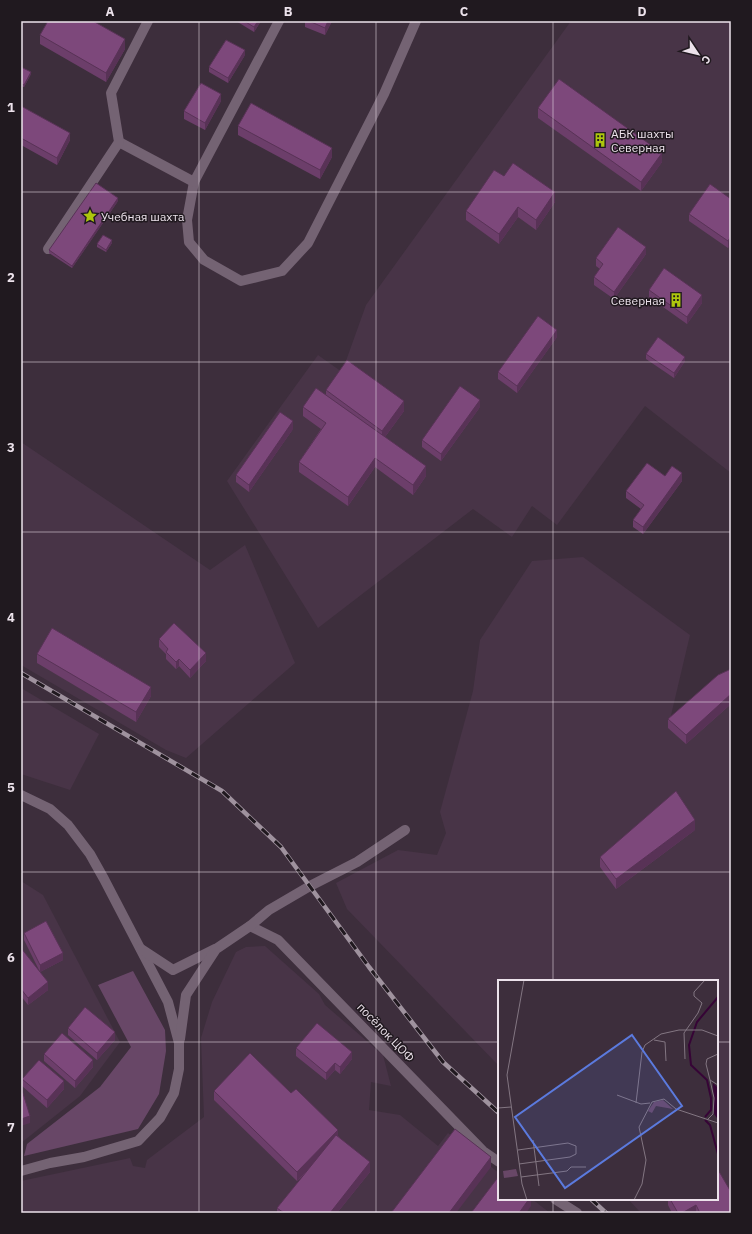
<svg xmlns="http://www.w3.org/2000/svg" width="752" height="1234" font-family="'IBM Plex Sans',sans-serif">
	<rect width="100%" height="100%" fill="#3d2e3c"/>
	<g fill="#483447">
		<path d="M 571,21 L 731,21 L 731,473 L 645,406 L 557,525 L 532,506 L 512,537 L 473,509 L 318,628 L 227,481 L 318,355 L 342,372 L 366,305 Z"/>
		<path d="M 21,442 L 210,570 L 245,545 L 295,663 L 186,758 L 166,750 L 21,665 Z"/>
		<path d="M 583,557 L 690,635 L 668,728 L 731,678 L 731,1213 L 641,1213 L 628,1199 L 717,1199 L 717,981 L 499,981 L 499,1066 L 347,909 L 336,883 L 398,850 L 437,855 L 446,833 L 440,812 L 473,691 L 480,640 L 532,561 Z"/>
		<path d="M 21,688 L 99,734 L 70,790 L 21,774 Z"/>
		<path d="M 21,881 L 43,895 L 120,1042 L 80,1096 L 21,1143 Z"/>
		<path d="M 265,946 L 319,994 L 325,1005 L 383,1055 L 391,1086 L 371,1082 L 369,1110 L 400,1115 L 438,1146 L 448,1133 L 499,1173 L 499,1199 L 532,1199 L 550,1213 L 21,1213 L 21,1181 L 130,1158 L 133,1166 L 145,1168 L 147,1160 L 204,1117 L 201,1038 L 212,1002 L 236,952 L 246,947 Z"/>
	</g>
	<path fill="#684767" d="M 133,971 L 165,1030 L 166,1051 L 159,1094 L 138,1129 L 24,1156 L 27,1144 L 100,1087 L 131,1047 L 98,985 Z"/>
	<g fill="none" stroke-linecap="round" stroke-linejoin="round">
		<g stroke="#746373" stroke-width="10">
			<path d="M 279,21 L 194,182 L 187,220 L 189,242 L 204,260 L 241,281 L 282,271 L 308,243 L 384,94 L 416,21"/>
			<path d="M 119,142 L 194,182"/>
			<path d="M 48,249 L 119,142 L 111,93 L 148,21"/>
			<path d="M 21,795 L 50,809 L 68,825 L 90,854 L 104,879 L 168,1002 L 179,1043 L 179,1069 L 174,1093 L 160,1118 L 138,1141 L 84,1157 L 50,1163 L 21,1171"/>
			<path d="M 250,926 L 278,940 L 483,1151 L 499,1162"/>
			<path d="M 141,949 L 173,970 L 215,949"/>
			<path d="M 180,1039 L 186,995 L 216,949 L 250,926 L 269,910 L 310,886 L 357,862 L 405,830"/>
			<path d="M 555,1199 L 577,1213"/>
		</g>
		<defs>
			<g id="rail">
				<path d="M 21,673 L 222,791 L 281,847 L 369,967 L 443,1062 L 499,1113"/>
				<path d="M 591,1199 L 606,1213"/>
			</g>
		</defs>
		<use href="#rail" stroke="#9f929e" stroke-width="4.5"/>
		<use href="#rail" stroke="#20191f" stroke-width="3" stroke-dasharray="9" stroke-linecap="butt"/>
	</g>
	<g fill="#6c3e6a">
		<path d="M 236,21 L 261,21 L 254,32 Z"/>
		<path d="M 305,21 L 332,21 L 325,35 L 305,27 Z"/>
		<path d="M 40,35 L 125,49 L 106,82 L 40,44 Z"/>
		<path d="M 245,55 L 228,83 L 209,72 L 209,67 Z"/>
		<path d="M 21,67 L 31,74 L 24,87 L 21,86 Z"/>
		<path d="M 221,101 L 205,130 L 184,119 L 184,111 Z"/>
		<path d="M 21,106 L 70,140 L 57,165 L 21,145 Z"/>
		<path d="M 538,108 L 662,162 L 641,191 L 538,118 Z"/>
		<path d="M 238,126 L 332,157 L 320,179 L 238,135 Z"/>
		<path d="M 504,176 L 555,202 L 536,230 L 518,217 L 499,244 L 466,220 L 466,211 Z"/>
		<path d="M 731,199 L 731,243 L 728,248 L 689,221 L 689,214 Z"/>
		<path d="M 118,201 L 72,268 L 49,253 L 49,250 Z"/>
		<path d="M 112,243 L 106,252 L 97,247 L 97,244 Z"/>
		<path d="M 646,254 L 614,299 L 594,285 L 594,277 L 600,269 L 596,266 L 596,258 Z"/>
		<path d="M 649,290 L 702,303 L 687,324 L 649,297 Z"/>
		<path d="M 557,337 L 517,393 L 498,379 L 498,372 Z"/>
		<path d="M 646,354 L 685,361 L 674,378 L 646,359 Z"/>
		<path d="M 326,390 L 404,411 L 385,437 L 426,476 L 413,495 L 375,467 L 348,506 L 299,472 L 299,462 L 321,429 L 303,416 L 303,407 L 326,395 Z"/>
		<path d="M 480,407 L 441,461 L 422,447 L 422,440 Z"/>
		<path d="M 293,429 L 249,492 L 236,482 L 236,475 Z"/>
		<path d="M 665,476 L 682,481 L 643,534 L 633,527 L 633,520 L 641,509 L 626,498 L 626,491 Z"/>
		<path d="M 159,639 L 206,661 L 190,678 L 179,666 L 176,669 L 166,659 L 166,654 L 159,647 Z"/>
		<path d="M 37,654 L 151,696 L 136,722 L 37,663 Z"/>
		<path d="M 731,669 L 731,704 L 686,744 L 668,728 L 668,719 Z"/>
		<path d="M 695,830 L 616,889 L 600,867 L 600,857 Z"/>
		<path d="M 24,933 L 63,960 L 40,972 L 24,940 Z"/>
		<path d="M 21,948 L 48,990 L 28,1005 L 21,996 Z"/>
		<path d="M 68,1028 L 115,1040 L 97,1060 L 68,1035 Z"/>
		<path d="M 296,1048 L 352,1059 L 340,1074 L 335,1070 L 326,1080 L 296,1056 Z"/>
		<path d="M 44,1054 L 93,1067 L 75,1088 L 44,1061 Z"/>
		<path d="M 22,1079 L 64,1089 L 47,1108 L 22,1086 Z"/>
		<path d="M 214,1091 L 291,1093 L 338,1136 L 370,1172 L 337,1213 L 277,1213 L 277,1208 L 305,1174 L 297,1181 L 214,1100 Z"/>
		<path d="M 668,1199 L 717,1199 L 731,1213 L 672,1213 L 668,1205 Z"/>
	</g>
	<g fill="#583256">
		<path d="M 258,21 L 261,21 L 254,32 L 254,27 Z"/>
		<path d="M 328,21 L 332,21 L 325,35 L 325,28 Z"/>
		<path d="M 125,39 L 125,49 L 106,82 L 106,73 Z"/>
		<path d="M 245,50 L 245,55 L 228,83 L 228,78 Z"/>
		<path d="M 31,72 L 31,74 L 24,87 L 24,85 Z"/>
		<path d="M 221,94 L 221,101 L 205,130 L 205,123 Z"/>
		<path d="M 70,133 L 70,140 L 57,165 L 57,158 Z"/>
		<path d="M 332,148 L 332,157 L 320,179 L 320,170 Z"/>
		<path d="M 662,153 L 662,162 L 641,191 L 641,182 Z"/>
		<path d="M 555,192 L 555,202 L 536,230 L 536,220 Z"/>
		<path d="M 118,198 L 118,201 L 72,268 L 72,266 Z"/>
		<path d="M 518,207 L 518,217 L 499,244 L 499,234 Z"/>
		<path d="M 731,236 L 731,243 L 728,248 L 728,241 Z"/>
		<path d="M 112,240 L 112,243 L 106,252 L 106,250 Z"/>
		<path d="M 646,247 L 646,254 L 614,299 L 614,292 Z"/>
		<path d="M 702,295 L 702,303 L 687,324 L 687,317 Z"/>
		<path d="M 557,330 L 557,337 L 517,393 L 517,386 Z"/>
		<path d="M 685,357 L 685,361 L 674,378 L 674,373 Z"/>
		<path d="M 480,400 L 480,407 L 441,461 L 441,454 Z"/>
		<path d="M 404,401 L 404,411 L 382,441 L 382,431 Z"/>
		<path d="M 293,421 L 293,429 L 249,492 L 249,485 Z"/>
		<path d="M 375,458 L 375,467 L 348,506 L 348,497 Z"/>
		<path d="M 426,466 L 426,476 L 413,495 L 413,485 Z"/>
		<path d="M 682,473 L 682,481 L 643,534 L 643,527 Z"/>
		<path d="M 206,653 L 206,661 L 190,678 L 190,670 Z"/>
		<path d="M 179,659 L 179,666 L 176,669 L 176,662 Z"/>
		<path d="M 151,687 L 151,696 L 136,722 L 136,712 Z"/>
		<path d="M 731,694 L 731,704 L 686,744 L 686,735 Z"/>
		<path d="M 695,820 L 695,830 L 616,889 L 616,879 Z"/>
		<path d="M 63,953 L 63,960 L 40,972 L 40,965 Z"/>
		<path d="M 48,982 L 48,990 L 28,1005 L 28,998 Z"/>
		<path d="M 115,1032 L 115,1040 L 97,1060 L 97,1053 Z"/>
		<path d="M 352,1052 L 352,1059 L 340,1074 L 340,1067 Z"/>
		<path d="M 93,1060 L 93,1067 L 75,1088 L 75,1081 Z"/>
		<path d="M 335,1063 L 335,1070 L 326,1080 L 326,1073 Z"/>
		<path d="M 64,1081 L 64,1089 L 47,1108 L 47,1100 Z"/>
		<path d="M 30,1116 L 30,1123 L 21,1126 L 21,1119 Z"/>
		<path d="M 338,1130 L 338,1139 L 297,1181 L 297,1172 Z"/>
		<path d="M 491,1157 L 491,1167 L 456,1213 L 449,1213 Z"/>
		<path d="M 370,1162 L 370,1172 L 337,1213 L 330,1213 Z"/>
		<path d="M 529,1199 L 531,1199 L 531,1206 L 526,1213 L 519,1213 Z"/>
		<path d="M 696,1205 L 696,1213 L 682,1213 Z"/>
	</g>
	<g fill="#7d487b" stroke="#583256">
		<path d="M 48,21 L 93,21 L 125,39 L 106,73 L 40,35 Z"/>
		<path d="M 244,21 L 258,21 L 254,27 Z"/>
		<path d="M 309,21 L 328,21 L 325,28 Z"/>
		<path d="M 226,40 L 245,50 L 228,78 L 209,67 Z"/>
		<path d="M 21,67 L 31,72 L 24,85 L 21,84 Z"/>
		<path d="M 559,79 L 662,153 L 641,182 L 538,108 Z"/>
		<path d="M 201,83 L 221,94 L 205,123 L 184,111 Z"/>
		<path d="M 251,103 L 332,148 L 320,170 L 238,126 Z"/>
		<path d="M 21,106 L 70,133 L 57,158 L 21,138 Z"/>
		<path d="M 513,163 L 555,192 L 536,220 L 518,207 L 499,234 L 466,211 L 494,170 L 504,176 Z"/>
		<path d="M 96,183 L 118,198 L 72,266 L 49,250 Z"/>
		<path d="M 710,184 L 731,199 L 731,236 L 728,241 L 689,214 Z"/>
		<path d="M 618,227 L 646,247 L 614,292 L 594,277 L 603,264 L 596,258 Z"/>
		<path d="M 103,235 L 112,240 L 106,250 L 97,244 Z"/>
		<path d="M 664,268 L 702,295 L 687,317 L 649,290 Z"/>
		<path d="M 538,316 L 557,330 L 517,386 L 498,372 Z"/>
		<path d="M 658,337 L 685,357 L 674,373 L 646,354 Z"/>
		<path d="M 347,360 L 404,401 L 382,431 L 326,390 Z"/>
		<path d="M 460,386 L 480,400 L 441,454 L 422,440 Z"/>
		<path d="M 316,388 L 426,466 L 413,485 L 375,458 L 348,497 L 299,462 L 326,423 L 303,407 Z"/>
		<path d="M 280,412 L 293,421 L 249,485 L 236,475 Z"/>
		<path d="M 647,463 L 665,476 L 672,466 L 682,473 L 643,527 L 633,520 L 644,505 L 626,491 Z"/>
		<path d="M 174,623 L 206,653 L 190,670 L 179,659 L 176,662 L 166,652 L 168,649 L 159,639 Z"/>
		<path d="M 52,628 L 151,687 L 136,712 L 37,654 Z"/>
		<path d="M 731,669 L 731,694 L 686,735 L 668,719 L 718,675 Z"/>
		<path d="M 676,791 L 695,820 L 616,879 L 600,857 Z"/>
		<path d="M 46,921 L 63,953 L 40,965 L 24,933 Z"/>
		<path d="M 21,948 L 48,982 L 28,998 L 21,989 Z"/>
		<path d="M 85,1007 L 115,1032 L 97,1053 L 68,1028 Z"/>
		<path d="M 317,1023 L 352,1052 L 340,1067 L 335,1063 L 326,1073 L 296,1048 Z"/>
		<path d="M 62,1033 L 93,1060 L 75,1081 L 44,1054 Z"/>
		<path d="M 250,1053 L 291,1093 L 296,1089 L 338,1130 L 297,1172 L 214,1091 Z"/>
		<path d="M 39,1060 L 64,1081 L 47,1100 L 22,1079 Z"/>
		<path d="M 21,1087 L 30,1116 L 21,1119 Z"/>
		<path d="M 455,1129 L 491,1157 L 449,1213 L 391,1213 Z"/>
		<path d="M 336,1135 L 370,1162 L 330,1213 L 284,1213 L 277,1208 Z"/>
		<path d="M 717,1168 L 731,1192 L 731,1213 L 700,1213 L 696,1205 L 682,1213 L 678,1213 L 670,1199 L 717,1199 Z"/>
		<path d="M 499,1176 L 499,1199 L 529,1199 L 519,1213 L 471,1213 Z"/>
	</g>
	<path fill="none" stroke="#ece2eb" stroke-width="1" stroke-opacity="0.55" d="M 199,21 L 199,1213M 376,21 L 376,1213M 553,21 L 553,981M 21,192 L 731,192M 21,362 L 731,362M 21,532 L 731,532M 21,702 L 731,702M 21,872 L 731,872M 21,1042 L 499,1042M 717,1042 L 731,1042M 553,1199 L 553,1213"/>
	<defs>
		<symbol id="building-bare" viewBox="-9 -9 18 18"><path d="M-4-6H4V6H1V3H-1V6H-4ZM-2.5-4.3h1.7v1.8h-1.7ZM.8-4.3h1.7v1.8H.8ZM-2.5-1h1.7V.8h-1.7ZM.8-1h1.7V.8H.8Z" fill="#adc60d" stroke="#20191f" stroke-width="2.5" paint-order="stroke"/></symbol>
		<symbol id="sight-bare" viewBox="-9 -9 18 18"><path d="M0-6L1.8-2.2L6-1.7L2.9 1.2L3.7 5.4L0 3.3L-3.7 5.4L-2.9 1.2L-6-1.7L-1.8-2.2Z" fill="#adc60d" stroke="#20191f" stroke-width="2.5" paint-order="stroke"/></symbol>
	</defs>
	<g fill-rule="evenodd">
		<use href="#building-bare" x="590" y="130" width="20" height="20"/>
		<use href="#sight-bare" x="80" y="206" width="20" height="20"/>
		<use href="#building-bare" x="666" y="290" width="20" height="20"/>
	</g>
	<g text-anchor="middle" dominant-baseline="central" stroke-width="3" stroke-linejoin="round" paint-order="stroke">
		<g font-size="12" fill="#ece2eb" stroke="#20191f" text-anchor="start">
			<text x="611" y="133">АБК шахты<tspan x="611" dy="14">Северная</tspan></text>
			<text x="101" y="216">Учебная шахта</text>
			<text x="665" y="300" text-anchor="end">Северная</text>
		</g>
		<g font-size="12" fill="#ece2eb" stroke="#20191f">
			<text transform="translate(386 1032) rotate(46)">посёлок ЦОФ</text>
		</g>
	</g>
	<g transform="translate(498 980)">
		<rect width="220" height="220" fill="#3d2e3c"/>
		<path d="M 165,120 L 175,129 L 158,126 L 154,133 L 150,131 L 156,122 ZM 18,189 L 20,196 L 6,198 L 5,191 Z" fill="#684767"/>
		<path d="M 215,103 L 220,108 L 219,138 L 216,134 Z" fill="#360436"/>
		<path fill="none" stroke="#360436" stroke-width="2" d="M 207,137 L 213,130 L 213,118 L 209,100 L 193,85 L 191,65 L 199,42 L 220,17M 207,140 L 212,145 L 220,174"/>
		<path fill="none" stroke="#837682" stroke-width="1" d="M 26,0 L 9,95 L 24,204 L 29,220M 156,60 L 167,62 L 168,81M 220,74 L 209,79 L 208,84 L 212,100 L 220,105M 187,79 L 186,53 L 200,33 L 204,23 L 196,16 L 196,12 L 207,0M 119,115 L 143,124 L 152,123M 138,123 L 144,72 L 147,65 L 163,54 L 181,50 L 204,50 L 220,56M 0,128 L 13,127M 210,139 L 215,134 L 216,118 L 212,100M 35,160 L 41,206M 20,170 L 70,163 L 78,166 L 78,174 L 72,177 L 21,184M 23,197 L 69,191 L 73,187 L 88,187M 136,220 L 144,204 L 148,180 L 141,147 L 154,122 L 166,119 L 178,129 L 220,143"/>
		<path fill="#5b7ade" fill-opacity="0.15" stroke="#5b7ade" stroke-width="2" d="M 134,55 L 184,126 L 67,208 L 17,137 Z"/>
		<rect width="220" height="220" fill="none" stroke="#ece2eb" stroke-width="2"/>
	</g>
	<rect width="752" height="1234" fill="none" stroke="#20191f" stroke-width="44"/>
	<g transform="translate(698 54) rotate(125)" stroke="#20191f" stroke-width="3" paint-order="stroke">
	<path d="M0-3L7 15L0 10L-7 15Z" fill="#ece2eb"/>
	<text y="-6" font-size="11" font-weight="bold" text-anchor="middle" fill="#ece2eb">С</text>
	</g>
	<rect x="22" y="22" width="708" height="1190" fill="none" stroke="#ece2eb" stroke-width="1.5"/>
	<g font-size="13" text-anchor="middle" font-weight="bold" fill="#ece2eb">
		<text x="110" y="16">A</text>
		<text x="288" y="16">B</text>
		<text x="464" y="16">C</text>
		<text x="642" y="16">D</text>
		<text x="11" y="112">1</text>
		<text x="11" y="282">2</text>
		<text x="11" y="452">3</text>
		<text x="11" y="622">4</text>
		<text x="11" y="792">5</text>
		<text x="11" y="962">6</text>
		<text x="11" y="1132">7</text>
	</g>
</svg>
